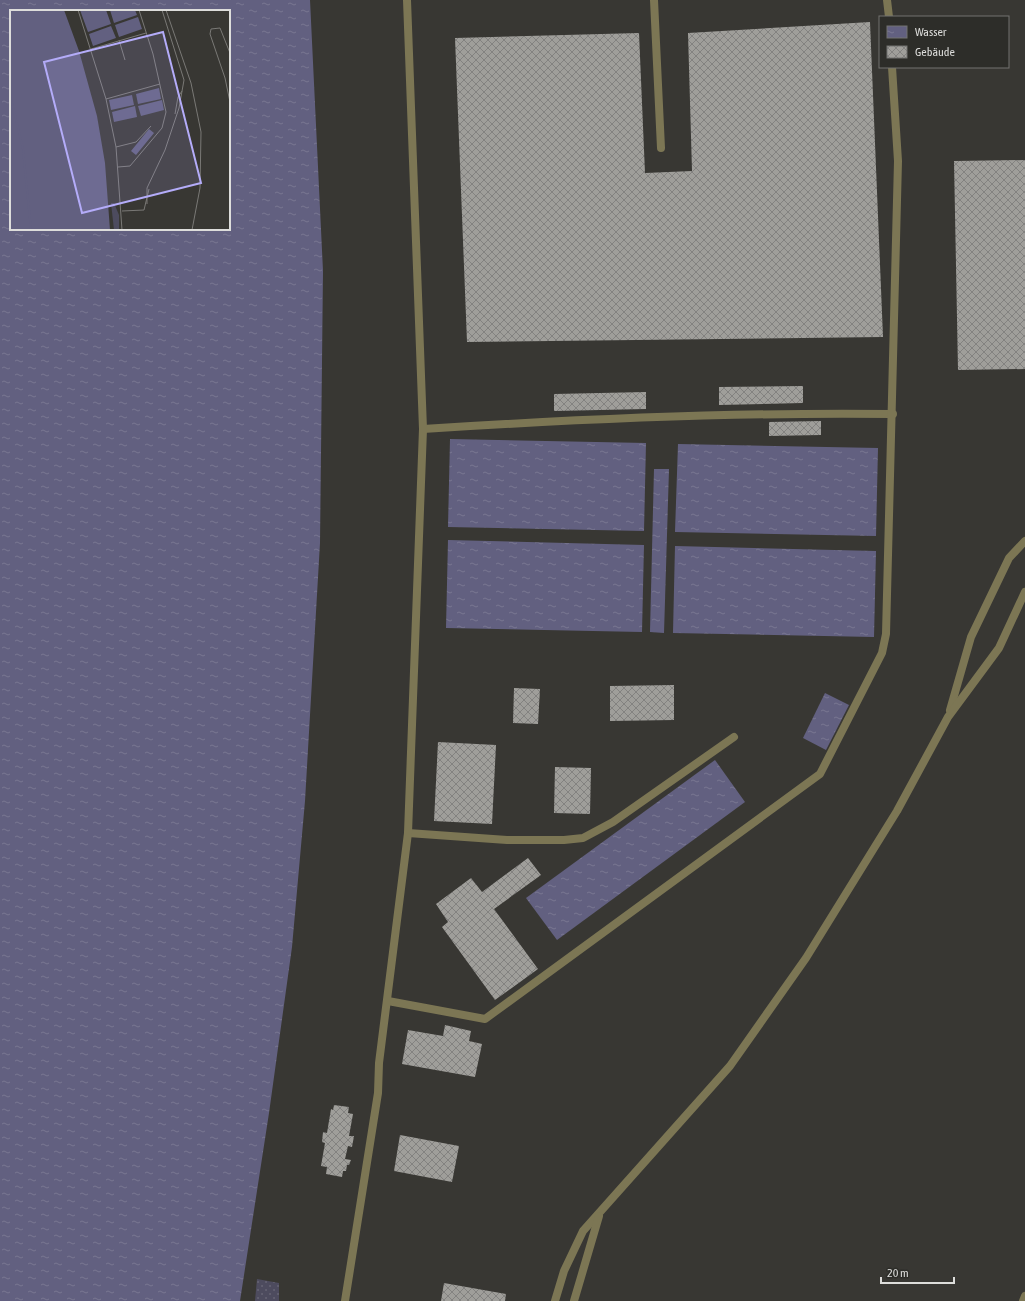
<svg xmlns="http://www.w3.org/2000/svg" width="1025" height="1301" font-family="'Asap Condensed',sans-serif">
	<defs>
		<pattern id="grass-dots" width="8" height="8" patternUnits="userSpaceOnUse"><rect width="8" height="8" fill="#4d4b5e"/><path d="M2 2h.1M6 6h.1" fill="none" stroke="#666474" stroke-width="1.8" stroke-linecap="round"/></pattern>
		<pattern id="water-ripples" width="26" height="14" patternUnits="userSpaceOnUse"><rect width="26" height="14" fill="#626080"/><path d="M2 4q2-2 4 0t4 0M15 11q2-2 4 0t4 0" fill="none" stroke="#787691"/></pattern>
		<pattern id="building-cross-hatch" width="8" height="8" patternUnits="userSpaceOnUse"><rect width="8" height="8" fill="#9f9e9a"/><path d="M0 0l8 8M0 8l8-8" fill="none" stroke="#838280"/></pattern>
	</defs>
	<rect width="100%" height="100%" fill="#383733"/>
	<path fill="url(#grass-dots)" d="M 257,1279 L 279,1283 L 279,1301 L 255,1301 Z"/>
	<g fill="url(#water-ripples)" fill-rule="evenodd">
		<path d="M 0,0 L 310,0 L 323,271 L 320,543 L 305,801 L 292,947 L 269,1113 L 240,1301 L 0,1301 ZM 11,11 L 229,11 L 229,229 L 11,229 Z"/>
		<path d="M 450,439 L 646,443 L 644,531 L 448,527 Z"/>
		<path d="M 678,444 L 878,448 L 876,536 L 675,532 Z"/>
		<path d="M 654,469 L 669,469 L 664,633 L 650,632 Z"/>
		<path d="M 448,540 L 644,545 L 642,632 L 446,628 Z"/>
		<path d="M 675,546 L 876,551 L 874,637 L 673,633 Z"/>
		<path d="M 825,693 L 849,705 L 826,750 L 803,738 Z"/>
		<path d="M 715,760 L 745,802 L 557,940 L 526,898 Z"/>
	</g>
	<g fill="url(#building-cross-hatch)">
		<path d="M 870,22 L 883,337 L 467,342 L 455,38 L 639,33 L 645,173 L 692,171 L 688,33 Z"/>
		<path d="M 1025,160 L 1025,369 L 958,370 L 954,161 Z"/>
		<path d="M 803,386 L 803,403 L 719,405 L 719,387 Z"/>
		<path d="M 646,392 L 646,409 L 554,411 L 554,394 Z"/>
		<path d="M 821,421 L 821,435 L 769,436 L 769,422 Z"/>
		<path d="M 674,685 L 674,720 L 610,721 L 610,686 Z"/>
		<path d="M 514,688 L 540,689 L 538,724 L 513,723 Z"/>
		<path d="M 438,742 L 496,745 L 492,824 L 434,821 Z"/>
		<path d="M 555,767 L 591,768 L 590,814 L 554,813 Z"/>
		<path d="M 528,858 L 541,875 L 494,909 L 538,969 L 495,1000 L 442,927 L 448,922 L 436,904 L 471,878 L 482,892 Z"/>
		<path d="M 445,1025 L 471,1031 L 469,1041 L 482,1044 L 475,1077 L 402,1064 L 408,1030 L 443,1036 Z"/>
		<path d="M 334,1105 L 349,1107 L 348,1113 L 353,1114 L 349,1136 L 354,1136 L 352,1147 L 348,1146 L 345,1159 L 351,1160 L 349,1165 L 347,1165 L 346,1171 L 343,1171 L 342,1177 L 326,1174 L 327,1167 L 321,1166 L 325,1143 L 322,1142 L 323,1132 L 327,1133 L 331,1109 L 333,1110 Z"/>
		<path d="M 400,1135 L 459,1146 L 452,1182 L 394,1171 Z"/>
		<path d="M 444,1283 L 506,1294 L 505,1301 L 441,1301 Z"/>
	</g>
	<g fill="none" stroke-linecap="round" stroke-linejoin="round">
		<g stroke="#7c7654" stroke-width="8">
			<path d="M 654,0 L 661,148"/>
			<path d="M 887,0 L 889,17"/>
			<path d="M 423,429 C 579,419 736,412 893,414"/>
			<path d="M 950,710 L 971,637 L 1009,558 L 1025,541"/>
			<path d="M 408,833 L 507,840 L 564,840 L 583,838 L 613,822 L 734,737"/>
			<path d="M 388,1001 L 485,1019 L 820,774 L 882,653 L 886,634 L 898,161 L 892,67"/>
			<path d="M 345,1301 L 378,1093 L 379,1063 L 408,833 L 423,429 L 407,0"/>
			<path d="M 555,1301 L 564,1271 L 583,1231 L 730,1066 L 806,958 L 897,811 L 948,717 L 999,648 L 1025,592"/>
			<path d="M 574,1301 L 599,1216"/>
			<path d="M 1023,1301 L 1025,1296"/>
		</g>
	</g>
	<g transform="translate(10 10)">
		<rect width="220" height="220" fill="#383733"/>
		<path d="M 101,193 L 104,193 L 109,205 L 109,220 L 104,220 Z" fill="#4d4b5e"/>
		<path d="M 0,0 L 54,0 L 69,41 L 87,106 L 95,153 L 100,220 L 0,220 ZM 70,0 L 96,0 L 101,14 L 78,22 ZM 100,0 L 125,0 L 127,5 L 104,13 ZM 128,7 L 132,19 L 109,27 L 105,15 ZM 101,16 L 106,28 L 83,36 L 79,24 ZM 149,78 L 151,89 L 128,94 L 126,84 ZM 122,85 L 124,95 L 101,100 L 99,90 ZM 152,90 L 154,100 L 131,106 L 128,96 ZM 125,96 L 127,107 L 104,112 L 102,102 ZM 139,119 L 144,123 L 126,145 L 121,141 Z" fill="#626080"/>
		<path fill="none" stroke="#626080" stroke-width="2" d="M 0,84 L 13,139 L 21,220"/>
		<path fill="none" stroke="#7a7976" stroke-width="1" d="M 68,0 L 96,89 L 106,137 L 112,220M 156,0 L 181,73 L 191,122 L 190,178 L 182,220M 109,30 L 115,50M 81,39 L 136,23M 220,43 L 210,18 L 201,19 L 200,24 L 215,68 L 220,92M 96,89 L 150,74M 165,104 L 168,87 L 172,81M 106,137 L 126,132 L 141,116M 108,157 L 120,156 L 152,118 L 156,102 L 143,44 L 129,0M 137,194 L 137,178 L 155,140 L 169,98 L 174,70 L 152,0M 112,201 L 134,200 L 139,179"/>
		<path fill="#b4acf9" fill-opacity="0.15" stroke="#b4acf9" stroke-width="2" d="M 153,22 L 191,173 L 72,203 L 34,52 Z"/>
		<rect width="220" height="220" fill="none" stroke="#dddddb" stroke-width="2"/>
	</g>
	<rect x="879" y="16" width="130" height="52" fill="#2d2d29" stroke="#737370"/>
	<rect x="887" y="26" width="20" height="12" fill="url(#water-ripples)" stroke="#737370"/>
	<text x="915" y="36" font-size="12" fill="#dddddb">Wasser</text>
	<rect x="887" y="46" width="20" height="12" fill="url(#building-cross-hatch)" stroke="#737370"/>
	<text x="915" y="56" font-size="12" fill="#dddddb">Gebäude</text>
	<path d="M881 1277v6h73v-6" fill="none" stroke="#dddddb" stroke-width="2"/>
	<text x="887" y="1277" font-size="12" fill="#dddddb" stroke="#2d2d29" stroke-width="3" paint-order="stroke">20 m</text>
</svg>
